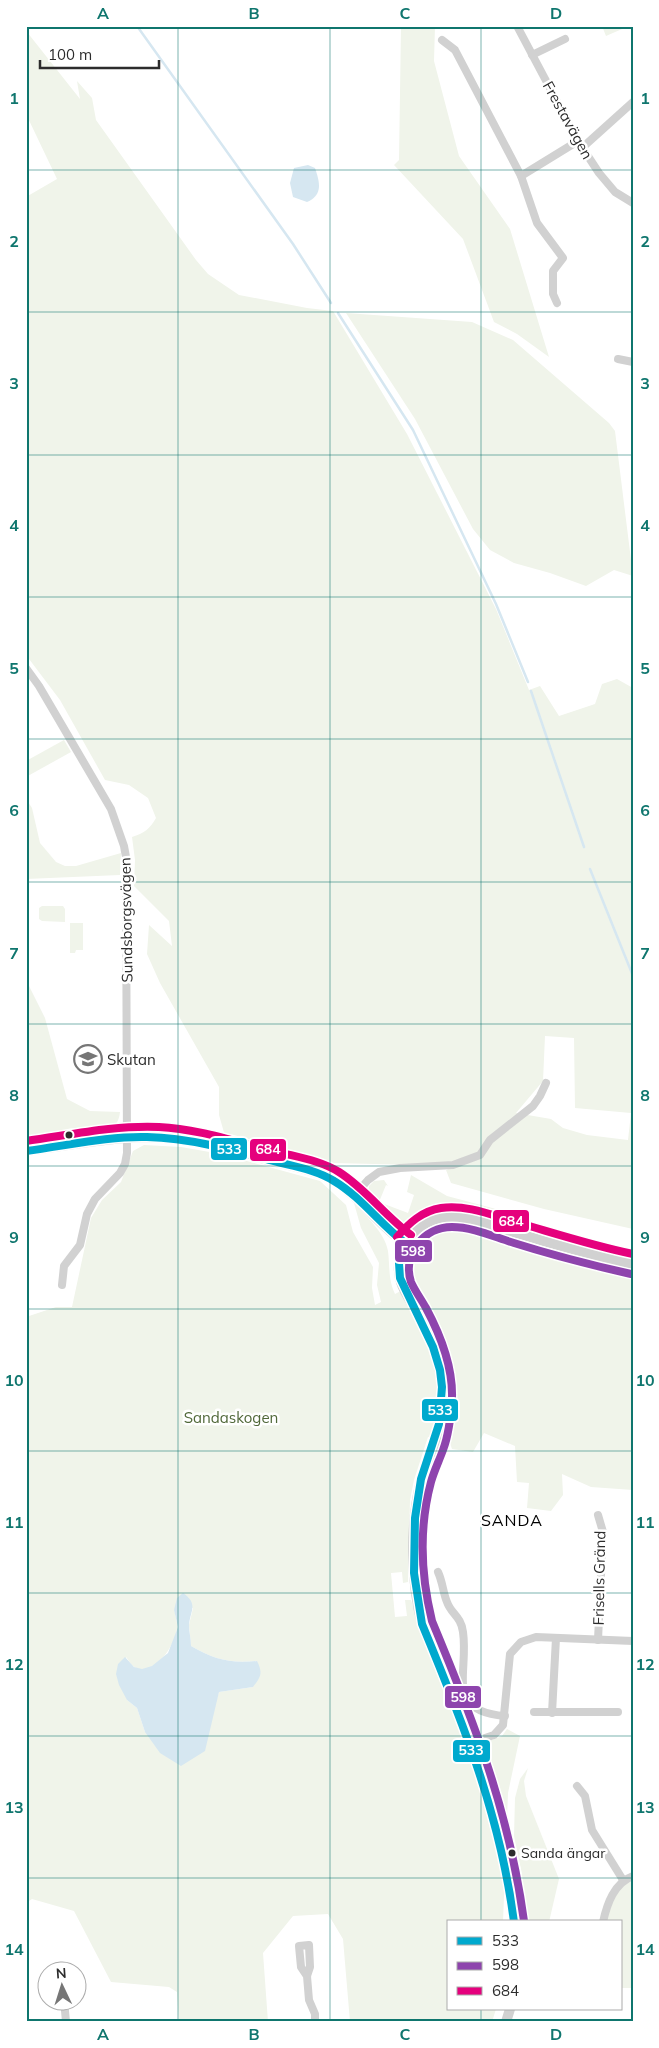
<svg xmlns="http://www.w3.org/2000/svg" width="659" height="2048" font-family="Mulish,sans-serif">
	<rect width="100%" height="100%" fill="#fff"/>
	<g fill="#f0f4ea" fill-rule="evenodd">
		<path d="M 401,26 L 435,26 L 434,61 L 459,156 L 510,229 L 549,357 L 517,334 L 494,322 L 463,239 L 394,165 L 399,160 Z"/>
		<path d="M 602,26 L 629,26 L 606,36 Z"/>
		<path d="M 27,32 L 80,99 L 77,81 L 92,98 L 96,120 L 196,260 L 208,274 L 239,295 L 307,308 L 333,311 L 407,434 L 496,609 L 529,690 L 540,686 L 559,716 L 595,704 L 602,684 L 617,679 L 633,688 L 633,1229 L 544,1209 L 451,1183 L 446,1170 L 476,1159 L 417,1165 L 332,1163 L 225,1136 L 219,1115 L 219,1087 L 160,983 L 147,954 L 149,925 L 172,946 L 169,921 L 134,886 L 135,860 L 132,837 C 144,833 150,829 156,818 L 148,798 L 129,785 L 105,780 L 60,700 L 26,655 L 26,197 L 57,179 L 26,114 ZM 545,1036 L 574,1038 L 575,1108 L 631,1113 L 628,1140 L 587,1135 L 563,1128 L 551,1119 L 516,1113 L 543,1081 Z"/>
		<path d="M 346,313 L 472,322 L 513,340 L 609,423 L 615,431 L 633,576 L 614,570 L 586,586 L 550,573 L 514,563 L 490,550 L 473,529 L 415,419 Z"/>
		<path d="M 64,740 L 71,752 L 26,777 L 26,761 Z"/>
		<path d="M 26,799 L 32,808 L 40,843 L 56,862 L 65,866 L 76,866 L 121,853 L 120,875 L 26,879 Z"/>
		<path d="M 42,906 L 63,906 L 65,909 L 65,922 L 42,921 L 39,919 L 39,908 Z"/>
		<path d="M 70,923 L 83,923 L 83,950 L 76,950 L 75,953 L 70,953 Z"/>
		<path d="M 26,980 L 45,1018 L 67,1099 L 90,1111 L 120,1112 C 118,1134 97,1134 79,1136 L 76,1128 L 67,1129 L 65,1138 L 26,1144 Z"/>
		<path d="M 144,1145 L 181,1147 L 221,1154 L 320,1181 L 346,1205 L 353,1232 L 373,1267 L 372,1288 L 375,1305 L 381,1302 L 377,1285 L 379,1263 L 361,1228 L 354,1203 C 366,1216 385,1233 388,1251 C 390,1267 388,1279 395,1294 L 414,1284 C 409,1267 407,1247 424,1236 C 464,1210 515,1243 555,1255 C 581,1263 607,1269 633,1277 L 633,1490 L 591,1487 L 562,1474 L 563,1495 L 551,1511 L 527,1508 L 529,1483 L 517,1482 L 515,1446 L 484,1433 L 473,1452 L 452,1449 L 449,1440 L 428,1437 L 414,1480 L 410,1500 L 408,1582 L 403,1583 L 402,1572 L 391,1573 L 395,1617 L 407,1616 L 405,1600 L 411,1600 L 418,1622 L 469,1749 L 502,1736 L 507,1729 L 520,1736 L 508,1793 L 503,1922 L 448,1922 L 448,2009 L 496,2009 L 492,2022 L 350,2022 L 343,1939 L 328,1914 L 293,1916 L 263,1953 L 268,2022 L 179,2022 L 177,1992 L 169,1987 L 111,1982 L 74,1911 L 32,1899 L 26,1903 L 26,1317 L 56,1307 L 72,1307 L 91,1218 L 102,1200 L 121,1182 L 133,1151 ZM 193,1608 L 189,1625 L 191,1646 C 214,1659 230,1664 257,1661 L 253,1687 L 219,1692 L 213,1711 L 145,1732 L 137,1708 L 127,1700 L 126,1657 C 129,1661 132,1666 136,1668 C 156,1676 175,1644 177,1629 C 178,1623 175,1615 174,1609 Z"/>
		<path d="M 411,1175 L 447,1196 L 530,1218 L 526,1231 C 505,1225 477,1213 456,1211 C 410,1206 409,1247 368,1197 L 369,1186 L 374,1181 L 384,1180 L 388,1186 L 386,1185 L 379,1202 L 408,1213 L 414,1195 L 407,1192 Z"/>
		<path d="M 528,1768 L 524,1781 L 526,1796 L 559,1879 L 549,1922 L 525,1922 L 522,1874 L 514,1836 L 515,1798 L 520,1779 Z"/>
		<path d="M 633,1879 L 633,1988 L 620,1988 L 620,1922 L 606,1922 C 610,1906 616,1885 633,1879 Z"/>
	</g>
	<g fill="#d6e7f1">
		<path d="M 308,165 L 315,168 C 320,183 323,195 307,202 L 293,197 L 290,183 L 294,168 Z"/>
		<path d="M 183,1593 C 199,1604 190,1611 189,1625 C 189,1632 191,1639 191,1646 C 214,1659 230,1664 257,1661 C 263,1673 261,1677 253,1687 L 219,1692 L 205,1751 L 181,1766 L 160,1753 L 145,1732 L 137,1708 L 127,1700 L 119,1685 L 116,1674 L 118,1664 L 125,1657 L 134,1667 L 142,1669 L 152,1666 L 168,1653 L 178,1627 L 174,1610 L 177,1598 Z"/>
	</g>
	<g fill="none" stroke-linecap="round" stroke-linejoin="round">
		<g stroke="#d6e7f1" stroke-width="2.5">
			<path d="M 137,26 L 293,244 L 331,303"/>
			<path d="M 338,313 L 413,430 L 496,604 L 528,682"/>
			<path d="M 531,691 L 584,847"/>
			<path d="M 590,869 L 633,976"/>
		</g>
		<g stroke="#d1d1d1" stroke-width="8">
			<path d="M 517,26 L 578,141 L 599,173 L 615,192 L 633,203"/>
			<path d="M 442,40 L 455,50 L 521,176 L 537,223 L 563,258 L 553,271 L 553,294 L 557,303"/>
			<path d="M 532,55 L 565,39"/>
			<path d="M 583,147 L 633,102"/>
			<path d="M 521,176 L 578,141"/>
			<path d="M 618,359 L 633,362"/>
			<path d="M 26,668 L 39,686 L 111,809 L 124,846 L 126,857 L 127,1153 L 125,1164 L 120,1173 L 95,1199 L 87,1214 L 80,1245 L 64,1266 L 62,1285"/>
			<path d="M 355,1195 L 368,1180 L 379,1172 L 400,1168 L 453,1165 L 480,1155 L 490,1140 L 533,1106 L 540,1096 L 546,1083"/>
			<path d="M 598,1515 L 603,1532 L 598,1640"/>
			<path d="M 438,1572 C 443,1583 443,1593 447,1602 C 451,1614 461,1616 463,1632 C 469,1674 444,1711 505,1716"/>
			<path d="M 534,1712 L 618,1712"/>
			<path d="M 552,1713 L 556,1638"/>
			<path d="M 470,1743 L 494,1735 L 503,1725 L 510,1654 L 521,1642 L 536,1637 L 633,1641"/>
			<path d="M 577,1786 L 585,1796 L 592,1830 L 623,1880"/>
			<path d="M 603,1922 C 607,1904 614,1883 633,1876"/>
			<path d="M 307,1976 L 301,1967 L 299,1946 L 309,1945 L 310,1967 L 307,1976 L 309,2000 L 315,2014 L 315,2022"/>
			<path d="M 64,2000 L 66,2022"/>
		</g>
		<g stroke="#d1d1d1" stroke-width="10">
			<path d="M 26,1151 C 65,1146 105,1138 144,1137 C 187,1137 230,1149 271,1161 C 292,1166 315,1170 333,1180 C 361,1197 378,1225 405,1243"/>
			<path d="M 514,1922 C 504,1817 462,1720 422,1624 C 411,1582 410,1528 420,1485 C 423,1469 432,1455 436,1439 C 439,1425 442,1408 442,1394 C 442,1364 431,1338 417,1312 C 412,1303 404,1292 401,1282 C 391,1250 417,1217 450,1217 C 472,1217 495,1226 516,1233 C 555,1244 593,1256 633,1264"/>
			<path d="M 506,2022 L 510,2009"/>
		</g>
		<defs>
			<g id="bus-1">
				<path d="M 26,1151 C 66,1146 107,1136 147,1137 C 189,1138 229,1149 269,1160 C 291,1166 315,1169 334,1181 C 361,1197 380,1224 405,1243"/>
				<path d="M 405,1243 L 399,1263 L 400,1278 L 433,1347 L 440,1370 L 442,1387 L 439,1424 L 421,1479 L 415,1518 L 414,1573 L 422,1624 C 463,1723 500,1814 514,1922"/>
			</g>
			<path id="bus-2" d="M 524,1921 C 509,1811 474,1722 432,1621 C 421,1576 419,1527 431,1482 C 434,1471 439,1461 443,1450 C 449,1434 451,1415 452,1398 C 453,1366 441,1336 426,1308 C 421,1299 415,1291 411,1282 C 402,1254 424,1227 452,1227 C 473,1227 494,1237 514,1243 C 552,1255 591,1265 631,1274"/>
			<g id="bus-3">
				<path d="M 26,1141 C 70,1135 114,1125 159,1127 C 199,1129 236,1142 274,1151 C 296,1157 320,1160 339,1172 C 366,1189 385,1216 411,1235"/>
				<path d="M 397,1237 C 409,1223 422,1211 441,1208 C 467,1204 494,1216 519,1223 C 557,1234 594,1246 633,1254"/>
			</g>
		</defs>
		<use href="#bus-1" stroke="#fff" stroke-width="11"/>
		<use href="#bus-2" stroke="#fff" stroke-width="11"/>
		<use href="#bus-3" stroke="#fff" stroke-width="11"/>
		<use href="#bus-1" stroke="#00a9ce" stroke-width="8"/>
		<use href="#bus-2" stroke="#8e44ad" stroke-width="8"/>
		<use href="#bus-3" stroke="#e5007d" stroke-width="8"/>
	</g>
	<path fill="none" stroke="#0f766e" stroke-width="1" stroke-opacity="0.55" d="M 178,26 L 178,2022M 330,26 L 330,2022M 481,26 L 481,1922M 26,170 L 633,170M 26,312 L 633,312M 26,455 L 633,455M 26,597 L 633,597M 26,739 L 633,739M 26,882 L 633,882M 26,1024 L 633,1024M 26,1166 L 633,1166M 26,1309 L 633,1309M 26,1451 L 633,1451M 26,1593 L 633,1593M 26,1736 L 633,1736M 26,1878 L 633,1878M 481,2009 L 481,2022"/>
	<defs>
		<symbol id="school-ring" viewBox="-11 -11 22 22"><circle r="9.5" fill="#fff" stroke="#767676" stroke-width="1.5"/><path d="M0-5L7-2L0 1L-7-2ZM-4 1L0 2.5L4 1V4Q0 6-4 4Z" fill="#767676"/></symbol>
	</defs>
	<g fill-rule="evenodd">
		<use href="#school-ring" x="72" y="1043" width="32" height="32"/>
	</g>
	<g fill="#2c2c2c" stroke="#fff" stroke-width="2">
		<circle cx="69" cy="1135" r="4.5"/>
		<circle cx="512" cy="1853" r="4.5"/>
	</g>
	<g text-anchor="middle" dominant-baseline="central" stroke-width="5" stroke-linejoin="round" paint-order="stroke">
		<g font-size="14" fill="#2c2c2c" stroke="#fff" text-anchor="start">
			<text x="521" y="1853">Sanda ängar</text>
		</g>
		<g font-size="15" fill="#2c2c2c" stroke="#fff">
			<text transform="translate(568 120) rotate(61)">Frestavägen</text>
			<text transform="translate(126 920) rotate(-91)">Sundsborgsvägen</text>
			<text transform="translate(599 1578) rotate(-89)">Frisells Gränd</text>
		</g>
		<g font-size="15" fill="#2c2c2c" stroke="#fff" text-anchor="start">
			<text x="107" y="1059">Skutan</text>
		</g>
		<g font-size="15" fill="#506839" stroke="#fff">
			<text x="231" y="1417">Sandaskogen</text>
		</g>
		<g font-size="16" letter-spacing="1" fill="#000" stroke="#fff">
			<text x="512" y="1520">SANDA</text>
		</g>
	</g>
	<g stroke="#fff" stroke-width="2">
		<rect x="210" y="1137" width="38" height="24" rx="5" fill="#00a9ce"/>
		<rect x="249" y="1138" width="38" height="24" rx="5" fill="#e5007d"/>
		<rect x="492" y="1209" width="38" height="24" rx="5" fill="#e5007d"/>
		<rect x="394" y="1239" width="39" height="24" rx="5" fill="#8e44ad"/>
		<rect x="421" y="1398" width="38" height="24" rx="5" fill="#00a9ce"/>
		<rect x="444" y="1685" width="38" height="24" rx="5" fill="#8e44ad"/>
		<rect x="452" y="1739" width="39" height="24" rx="5" fill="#00a9ce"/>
	</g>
	<g font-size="14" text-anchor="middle" font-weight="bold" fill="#fff">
		<text x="229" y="1154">533</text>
		<text x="268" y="1154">684</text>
		<text x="511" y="1226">684</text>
		<text x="413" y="1256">598</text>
		<text x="440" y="1415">533</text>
		<text x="463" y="1702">598</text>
		<text x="471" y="1755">533</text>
	</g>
	<rect width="659" height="2048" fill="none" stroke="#ffffff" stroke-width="55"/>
	<rect x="447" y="1920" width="175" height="90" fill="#ffffff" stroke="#ababab"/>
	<rect x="457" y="1937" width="25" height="8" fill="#00a9ce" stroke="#ababab"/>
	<text x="492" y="1946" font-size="15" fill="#2c2c2c">533</text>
	<rect x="457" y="1962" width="25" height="8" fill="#8e44ad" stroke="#ababab"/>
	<text x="492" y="1970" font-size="15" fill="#2c2c2c">598</text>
	<rect x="457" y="1987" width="25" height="8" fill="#e5007d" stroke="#ababab"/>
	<text x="492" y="1996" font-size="15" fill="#2c2c2c">684</text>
	<g transform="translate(62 1986) rotate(356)"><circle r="24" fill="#ffffff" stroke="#ababab"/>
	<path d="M0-4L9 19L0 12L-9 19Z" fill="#767676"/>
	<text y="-8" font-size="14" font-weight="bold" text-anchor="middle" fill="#2c2c2c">N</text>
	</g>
	<path d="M40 60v8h119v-8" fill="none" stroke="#2c2c2c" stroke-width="2.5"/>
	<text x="48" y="60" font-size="15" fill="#2c2c2c" stroke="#ffffff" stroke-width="4" paint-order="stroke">100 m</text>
	<rect x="28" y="28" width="604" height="1992" fill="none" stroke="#0f766e" stroke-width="2"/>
	<g font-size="16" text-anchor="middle" font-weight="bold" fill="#0f766e">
		<text x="103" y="19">A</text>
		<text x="254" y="19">B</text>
		<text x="405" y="19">C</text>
		<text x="556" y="19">D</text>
		<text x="14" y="104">1</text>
		<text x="645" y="104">1</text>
		<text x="14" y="247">2</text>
		<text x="645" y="247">2</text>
		<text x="14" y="389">3</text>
		<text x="645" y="389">3</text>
		<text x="14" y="531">4</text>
		<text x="645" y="531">4</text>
		<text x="14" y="674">5</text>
		<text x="645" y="674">5</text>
		<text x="14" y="816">6</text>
		<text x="645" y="816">6</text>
		<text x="14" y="959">7</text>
		<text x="645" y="959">7</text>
		<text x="14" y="1101">8</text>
		<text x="645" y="1101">8</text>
		<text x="14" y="1243">9</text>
		<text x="645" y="1243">9</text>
		<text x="14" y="1386">10</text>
		<text x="645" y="1386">10</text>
		<text x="14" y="1528">11</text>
		<text x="645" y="1528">11</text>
		<text x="14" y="1670">12</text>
		<text x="645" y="1670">12</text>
		<text x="14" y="1813">13</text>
		<text x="645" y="1813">13</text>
		<text x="14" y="1955">14</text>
		<text x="645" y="1955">14</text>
		<text x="103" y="2040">A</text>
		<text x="254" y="2040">B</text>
		<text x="405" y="2040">C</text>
		<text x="556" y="2040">D</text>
	</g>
</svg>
